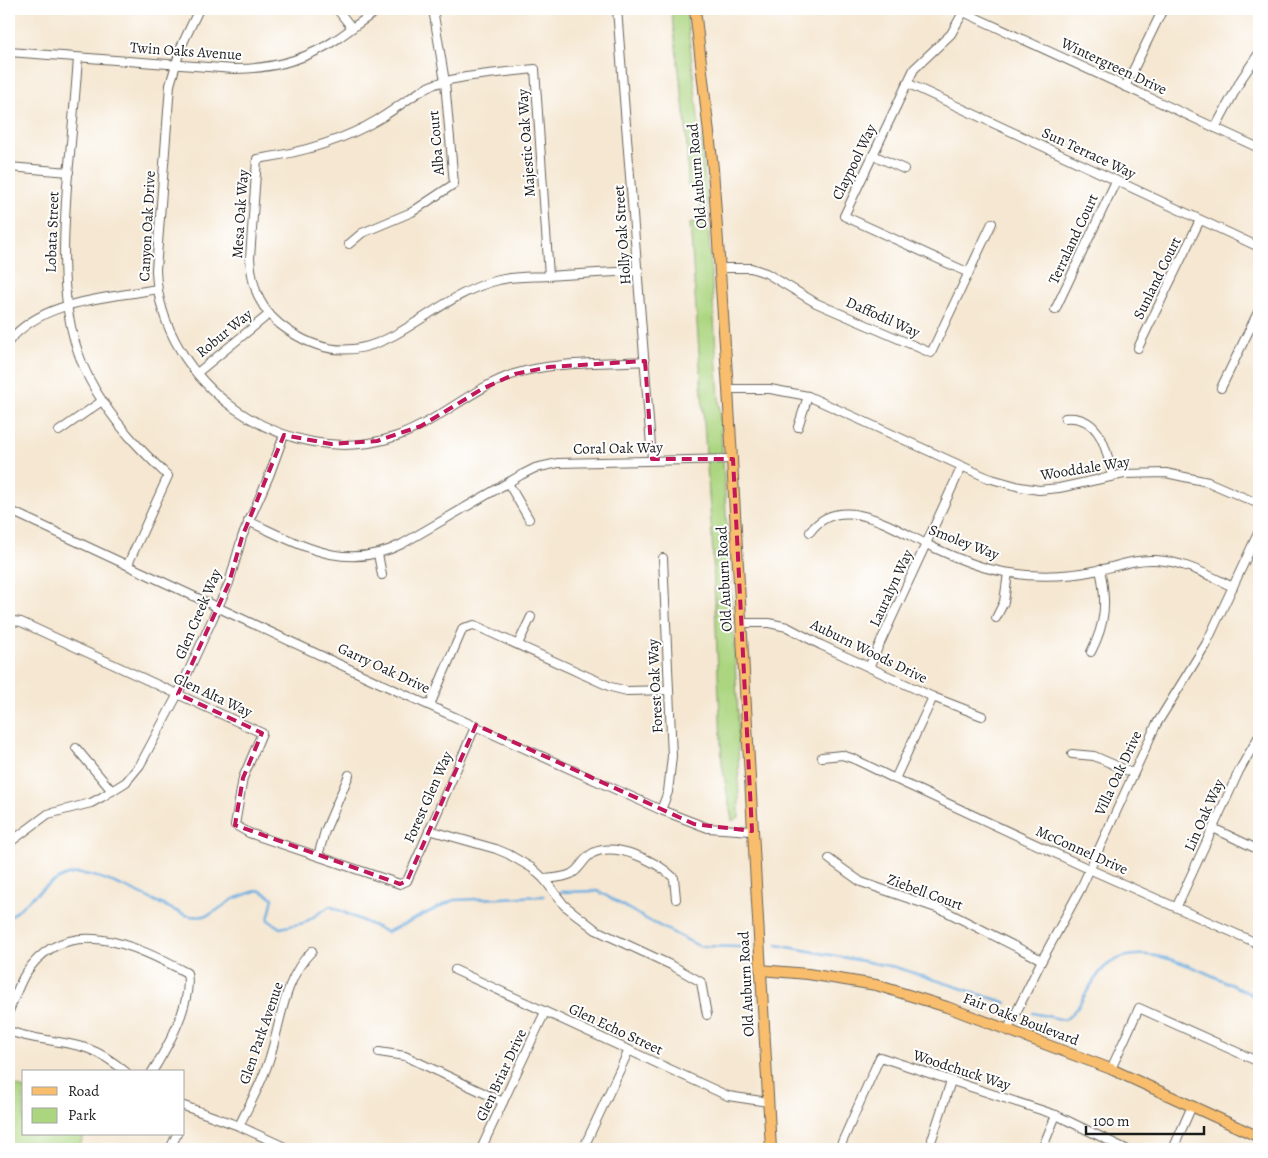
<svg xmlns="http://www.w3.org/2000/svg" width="1268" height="1158" font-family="Alegreya,serif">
	<rect width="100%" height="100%" fill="#fff"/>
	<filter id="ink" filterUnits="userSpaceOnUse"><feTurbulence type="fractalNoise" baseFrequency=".02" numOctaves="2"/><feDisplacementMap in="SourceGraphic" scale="10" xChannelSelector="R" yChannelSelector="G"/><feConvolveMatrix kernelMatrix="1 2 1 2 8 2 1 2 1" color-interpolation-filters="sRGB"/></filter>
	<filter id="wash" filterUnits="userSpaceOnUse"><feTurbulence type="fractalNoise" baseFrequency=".0096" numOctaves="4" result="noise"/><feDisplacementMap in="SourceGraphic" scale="20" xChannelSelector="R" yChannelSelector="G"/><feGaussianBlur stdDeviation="1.12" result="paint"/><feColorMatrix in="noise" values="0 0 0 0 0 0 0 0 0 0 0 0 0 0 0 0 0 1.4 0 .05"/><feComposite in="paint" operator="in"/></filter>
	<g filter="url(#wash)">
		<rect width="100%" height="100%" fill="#f5e7d1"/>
		<g fill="#acd580" stroke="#64784e">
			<path d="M 671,9 L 686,9 L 706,188 L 733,625 L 738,716 L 739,817 L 732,821 L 722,764 L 712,538 L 690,223 L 701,221 L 700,186 L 688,186 L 686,126 Z"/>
			<path d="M 9,1082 L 24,1089 L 24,1134 L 85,1134 L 78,1149 L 9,1149 Z"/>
		</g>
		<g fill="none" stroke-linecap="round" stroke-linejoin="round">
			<g stroke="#6cade0" stroke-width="2.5">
				<path d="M 561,892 L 598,891 L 646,919 L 699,946 L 743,947"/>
				<path d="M 9,918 C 27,903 48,879 72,874 C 97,869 159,904 185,915 C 213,921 214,909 236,898 C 244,895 252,892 259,890 L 273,898 L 268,920 L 280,928 L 304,923 L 330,906 L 387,932 L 454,900 L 544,896"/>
				<path d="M 777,945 L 895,967 L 1007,1003"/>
				<path d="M 1033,1013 L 1065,1020 C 1083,1006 1089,981 1106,966 C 1145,933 1221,981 1259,998"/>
			</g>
		</g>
	</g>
	<g filter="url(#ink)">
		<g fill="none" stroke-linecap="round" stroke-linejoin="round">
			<defs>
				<g id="minor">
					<path d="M 199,9 L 181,47 L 170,85 L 156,270 C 160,384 287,474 397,436 C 439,421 472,388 514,374 C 555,361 603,364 645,361"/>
					<path d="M 337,9 L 352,28"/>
					<path d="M 617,9 L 652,459"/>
					<path d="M 957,9 L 1259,148"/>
					<path d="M 965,9 L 951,34 L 914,69 L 844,216 L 969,273"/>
					<path d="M 9,52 L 234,69 C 270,69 306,60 337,39 C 352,29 365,17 382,9"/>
					<path d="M 78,58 C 75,101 71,143 67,186 C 62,261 58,337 103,402 C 121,430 144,453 168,476 L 128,564"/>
					<path d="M 907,83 L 1259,247"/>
					<path d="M 1125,87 L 1163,9"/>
					<path d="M 1215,128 L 1242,78 L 1259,53"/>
					<path d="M 873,155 L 904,169"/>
					<path d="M 9,167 L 69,172"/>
					<path d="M 349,244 L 362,233 L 412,212 L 454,184 L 445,82 L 433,9"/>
					<path d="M 720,268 L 751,268 L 766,273 L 816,303 L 931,353 L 992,223"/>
					<path d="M 549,276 L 535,69 C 507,72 453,76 430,86 C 412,95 396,109 379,119 C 341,142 300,153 257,159 L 250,258 C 252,290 261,313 289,331 C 375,388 421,298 499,280 C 514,276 532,277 548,276 C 578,274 608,272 639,271"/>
					<path d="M 1055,310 L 1116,181"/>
					<path d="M 9,341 C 45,299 105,299 157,289"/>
					<path d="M 1138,348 L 1200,220"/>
					<path d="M 197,373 L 268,315"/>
					<path d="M 1221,388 L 1259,310"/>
					<path d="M 728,389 L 770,389 L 808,396 L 988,478 L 1020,487 L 1039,490 L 1059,488 L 1124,474 L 1166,473 L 1208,482 L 1259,504"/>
					<path d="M 1065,418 C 1100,415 1107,449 1112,476"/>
					<path d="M 798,427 L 808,396"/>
					<path d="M 59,431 L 102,401"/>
					<path d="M 508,483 L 529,519"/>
					<path d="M 9,510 L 386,686 L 661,810 L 708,828 L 752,831"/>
					<path d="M 248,521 C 301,545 345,573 402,544 L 521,475 L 535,468 L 558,463 L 733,459"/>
					<path d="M 810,532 C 840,492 892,527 926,544 C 945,553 965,562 986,568 C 1023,578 1061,578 1099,570 C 1118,566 1134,559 1155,560 C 1183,561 1208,575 1233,587"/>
					<path d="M 378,554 L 382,575"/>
					<path d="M 996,618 L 1004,602 L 1008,573"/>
					<path d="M 742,623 L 769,623 L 787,627 L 821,645 L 933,697 L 982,716"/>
					<path d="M 9,628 L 13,621 L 21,622 L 262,733 L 243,778 L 235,825 L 249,833 L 400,884 L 407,881 L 476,725"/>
					<path d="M 518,644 L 531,617"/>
					<path d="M 1091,652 C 1106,623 1107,601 1100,569"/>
					<path d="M 869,667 L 962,466"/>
					<path d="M 430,705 L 463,628 L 474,625 L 611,687 L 627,691 L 669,690"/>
					<path d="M 76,748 L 112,791"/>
					<path d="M 1072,754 L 1094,756 L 1133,773"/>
					<path d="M 822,757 L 842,755 L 854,759 L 895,779 L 1089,869 L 1259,944"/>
					<path d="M 895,779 L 933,697"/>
					<path d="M 661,810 L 668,792 L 672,756 L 663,558"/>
					<path d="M 1213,828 L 1259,850"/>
					<path d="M 429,830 L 496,849 L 508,854 L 532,868 L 544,879 L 564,905 L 596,930 L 673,966 L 701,982 L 707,1015"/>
					<path d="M 9,843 L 48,814 L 91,803 L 102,797 L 126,782 L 140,765 L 178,694 L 229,583 L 242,537 L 269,476 L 284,435"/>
					<path d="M 318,856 L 325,831 L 349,775"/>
					<path d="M 829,859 L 861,882 L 945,911 L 1042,960"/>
					<path d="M 544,879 C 552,878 563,878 571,874 C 580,870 584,857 593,853 C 616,842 657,861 674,878 L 676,899"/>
					<path d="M 1177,906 L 1239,771 L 1259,736"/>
					<path d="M 455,970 L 728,1096 L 768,1102"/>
					<path d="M 9,1011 C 14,999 18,987 24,976 C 64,911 136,945 187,973 C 193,1003 167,1048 152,1072"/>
					<path d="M 1008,1029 L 1042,960 L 1081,888 L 1156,725 L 1206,644 L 1259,531"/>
					<path d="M 9,1031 C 35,1041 63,1040 89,1049 C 103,1054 115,1063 126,1072"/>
					<path d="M 379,1052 L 405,1056 L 503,1102"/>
					<path d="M 1111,1069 L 1139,1008 L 1259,1062"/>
					<path d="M 184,1106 L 239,1126 L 289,1149"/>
					<path d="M 239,1126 C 249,1105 262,1083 269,1060 C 281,1024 283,979 312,951"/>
					<path d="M 932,1139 L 951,1081"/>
					<path d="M 170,1149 L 177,1134"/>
					<path d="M 481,1149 L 545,1012"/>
					<path d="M 583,1149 L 629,1050"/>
					<path d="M 839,1149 L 880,1057 L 1056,1115 L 1126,1149"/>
					<path d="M 1042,1149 L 1056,1115"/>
					<path d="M 1173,1149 L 1192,1106"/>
				</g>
				<g id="major">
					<path d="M 695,9 L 713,169 L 728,389 L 771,1149"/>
					<path d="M 760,970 L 808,974 L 876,985 L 947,1007 L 1111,1069 L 1259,1137"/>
				</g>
			</defs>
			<use href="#minor" stroke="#68635b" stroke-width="10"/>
			<use href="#major" stroke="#68635b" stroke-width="12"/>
			<use href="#minor" stroke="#fff" stroke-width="8"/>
			<use href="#major" stroke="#f9be6d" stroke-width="10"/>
		</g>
	</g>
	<path fill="none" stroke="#c2185b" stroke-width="4" stroke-dasharray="10 6" stroke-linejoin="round" d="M 645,361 L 652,459 L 733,459 L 752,831 L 694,824 L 476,725 L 407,881 L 400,884 L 235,825 L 243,778 L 262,733 L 178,694 L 229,583 L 242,537 L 284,435 L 331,444 L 377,441 L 421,426 L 482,389 L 515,374 L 549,367 Z"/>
	<g text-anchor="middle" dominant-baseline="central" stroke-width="4" stroke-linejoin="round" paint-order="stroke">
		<g font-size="15" fill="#1c1c1c" stroke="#fff">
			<text transform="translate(186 51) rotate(4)">Twin Oaks Avenue</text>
			<text transform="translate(1114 66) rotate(25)">Wintergreen Drive</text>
			<text transform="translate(436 143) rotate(-95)">Alba Court</text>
			<text transform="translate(526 143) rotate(-94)">Majestic Oak Way</text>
			<text transform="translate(1089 153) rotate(25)">Sun Terrace Way</text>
			<text transform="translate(854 162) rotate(-64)">Claypool Way</text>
			<text transform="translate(697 176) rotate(-95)">Old Auburn Road</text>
			<text transform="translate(240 214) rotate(-86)">Mesa Oak Way</text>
			<text transform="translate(147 226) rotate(-87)">Canyon Oak Drive</text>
			<text transform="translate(52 232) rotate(-88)">Lobata Street</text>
			<text transform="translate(622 235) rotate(-94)">Holly Oak Street</text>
			<text transform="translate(1073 239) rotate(-65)">Terraland Court</text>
			<text transform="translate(1157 278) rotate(-64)">Sunland Court</text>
			<text transform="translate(883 317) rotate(24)">Daffodil Way</text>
			<text transform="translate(224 333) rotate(-39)">Robur Way</text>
			<text transform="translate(618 448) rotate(-1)">Coral Oak Way</text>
			<text transform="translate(1085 468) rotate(-9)">Wooddale Way</text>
			<text transform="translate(964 542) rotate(21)">Smoley Way</text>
			<text transform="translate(724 579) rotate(-93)">Old Auburn Road</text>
			<text transform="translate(891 588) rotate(-65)">Lauralyn Way</text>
			<text transform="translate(198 614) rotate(-67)">Glen Creek Way</text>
			<text transform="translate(869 651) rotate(26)">Auburn Woods Drive</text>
			<text transform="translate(384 668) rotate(25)">Garry Oak Drive</text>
			<text transform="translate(655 686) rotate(-93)">Forest Oak Way</text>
			<text transform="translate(213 695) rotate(25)">Glen Alta Way</text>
			<text transform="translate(1118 773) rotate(-65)">Villa Oak Drive</text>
			<text transform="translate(428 797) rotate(-66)">Forest Glen Way</text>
			<text transform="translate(1204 815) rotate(-66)">Lin Oak Way</text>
			<text transform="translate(1082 850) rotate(24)">McConnel Drive</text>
			<text transform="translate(925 892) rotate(20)">Ziebell Court</text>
			<text transform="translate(746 984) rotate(-93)">Old Auburn Road</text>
			<text transform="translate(1021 1019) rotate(21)">Fair Oaks Boulevard</text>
			<text transform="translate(616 1029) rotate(25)">Glen Echo Street</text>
			<text transform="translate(261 1033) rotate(-71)">Glen Park Avenue</text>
			<text transform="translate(962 1070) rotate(18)">Woodchuck Way</text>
			<text transform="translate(501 1075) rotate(-65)">Glen Briar Drive</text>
		</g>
	</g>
	<rect width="1268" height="1158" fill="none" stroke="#fff" stroke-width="30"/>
	<rect x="22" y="1070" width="162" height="65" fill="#ffffff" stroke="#a4a4a4"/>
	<rect x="32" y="1087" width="25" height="8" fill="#f9be6d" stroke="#a4a4a4"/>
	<text x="68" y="1096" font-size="15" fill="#1c1c1c">Road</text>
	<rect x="32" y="1108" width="25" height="15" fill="#acd580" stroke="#a4a4a4"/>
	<text x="68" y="1120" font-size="15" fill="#1c1c1c">Park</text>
	<path d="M1086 1126v8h118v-8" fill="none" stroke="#1c1c1c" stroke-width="2.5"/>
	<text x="1093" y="1126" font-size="15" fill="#1c1c1c" stroke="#ffffff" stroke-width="4" paint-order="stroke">100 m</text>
</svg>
